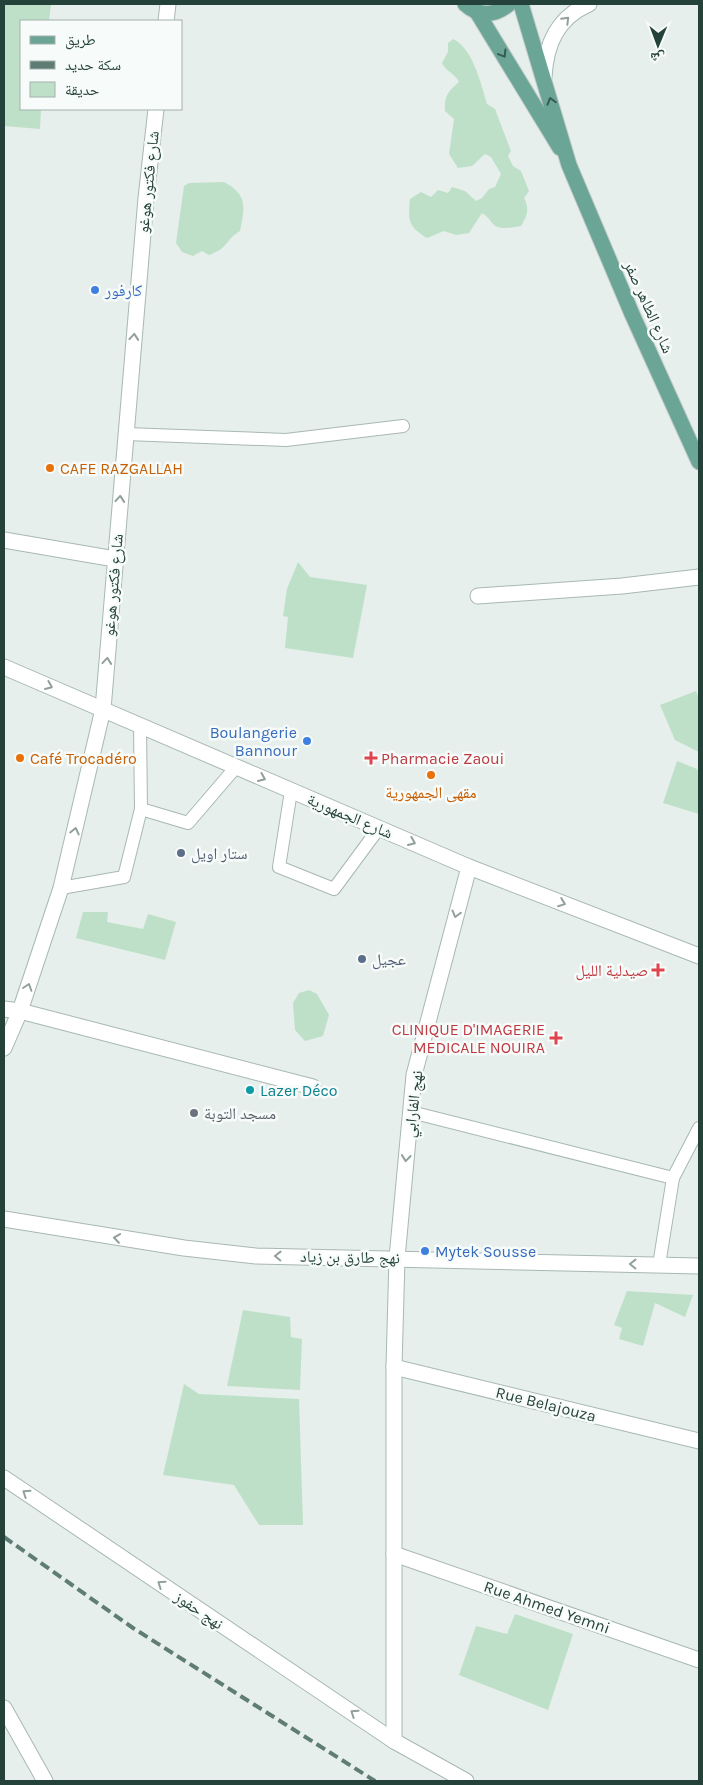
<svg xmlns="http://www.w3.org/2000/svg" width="703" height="1785" font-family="Karla,'Noto Naskh Arabic',sans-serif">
	<rect width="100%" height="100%" fill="#e6efeb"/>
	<g fill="#bfe0c8">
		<path d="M 4,4 L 51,4 L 49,21 L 21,21 L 21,109 L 41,109 L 40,129 L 4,126 Z"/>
		<path d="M 453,39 C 473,48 481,84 487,104 L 495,109 L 511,151 L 508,156 L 513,166 L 521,171 L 529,191 L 524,198 C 530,209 527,216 521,226 C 512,227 500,231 493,224 C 489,219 487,216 482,213 L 469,233 L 456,235 L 444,231 L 427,238 C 408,226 408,221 410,199 L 421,192 L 431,197 L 438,190 L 448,193 L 452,187 L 465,191 L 476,201 L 482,198 L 489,189 L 495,187 L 501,174 L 491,157 L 485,154 L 472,166 L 458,168 L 449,154 L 454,119 L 445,111 C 444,97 448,91 459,82 C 455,73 446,72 442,63 L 448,52 L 448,43 Z"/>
		<path d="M 224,182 C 248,195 245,207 240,231 C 224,241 229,248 209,255 L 202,251 L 193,256 L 182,252 L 176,243 L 184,186 L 189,183 Z"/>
		<path d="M 298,562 L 310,577 L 367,585 L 353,658 L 285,648 L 288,617 L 283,616 L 287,589 Z"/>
		<path d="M 696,691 L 699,698 L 699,752 L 675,740 L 660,705 Z"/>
		<path d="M 677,761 L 697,769 L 699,775 L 699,814 L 663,803 Z"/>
		<path d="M 83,912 L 108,912 L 107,922 L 143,929 L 148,914 L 176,922 L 165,960 L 76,938 Z"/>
		<path d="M 309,990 L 317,994 L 329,1015 L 323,1036 L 305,1041 L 295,1030 L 293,1003 L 299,993 Z"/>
		<path d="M 627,1291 L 693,1295 L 685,1317 L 655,1303 L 643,1346 L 619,1339 L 622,1328 L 614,1325 Z"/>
		<path d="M 243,1310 L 290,1317 L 291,1337 L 302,1339 L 300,1390 L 227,1386 Z"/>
		<path d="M 184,1384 L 199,1394 L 299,1399 L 303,1525 L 259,1525 L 234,1485 L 163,1475 Z"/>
		<path d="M 515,1614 L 573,1634 L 548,1710 L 459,1675 L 476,1626 L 507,1634 Z"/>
	</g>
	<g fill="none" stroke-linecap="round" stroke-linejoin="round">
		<defs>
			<g id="lane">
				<path d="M 126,434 L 286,440 L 403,426"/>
				<path d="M 140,725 L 141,809 L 188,823 L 236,767"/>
				<path d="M 291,791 L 279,867 L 334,889 L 379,828"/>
				<path d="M 61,888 L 124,877 L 141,809"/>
				<path d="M 411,1112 L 673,1178"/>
				<path d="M 659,1265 L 673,1178 L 699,1128"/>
			</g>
			<g id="street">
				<path d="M 166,21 L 168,4"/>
				<path d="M 4,540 L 115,559"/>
				<path d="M 478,596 L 622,586 L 699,577"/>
				<path d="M 4,667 L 469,867 L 699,956"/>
				<path d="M 4,1009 L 20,1011 L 313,1087"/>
				<path d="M 4,1048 L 20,1011 L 61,888 L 103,709 L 146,198 L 156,109"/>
				<path d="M 4,1219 L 184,1248 L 256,1256 L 699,1266"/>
				<path d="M 394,1367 L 699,1441"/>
				<path d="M 4,1478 L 394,1741"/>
				<path d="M 394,1554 L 699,1660"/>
				<path d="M 4,1708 L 45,1781"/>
				<path d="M 466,1781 L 394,1741 L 394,1367 L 397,1258 L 414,1075 L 469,867"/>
			</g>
			<path id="secondary" d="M 544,77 C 546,44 557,18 589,4"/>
			<g id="primary">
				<path d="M 465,4 C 479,17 495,16 509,4"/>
				<path d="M 521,4 L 569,165 L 632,314 L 699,462"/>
				<path d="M 477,12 L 560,148"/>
			</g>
		</defs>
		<use href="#lane" stroke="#a8b8b2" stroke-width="14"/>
		<use href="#street" stroke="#a8b8b2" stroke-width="17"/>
		<use href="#secondary" stroke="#a4bbb3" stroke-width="17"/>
		<use href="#primary" stroke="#c2cac8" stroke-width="17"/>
		<use href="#lane" stroke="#fff" stroke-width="12"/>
		<use href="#street" stroke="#fff" stroke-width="15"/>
		<use href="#secondary" stroke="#fff" stroke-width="15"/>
		<use href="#primary" stroke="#6aa596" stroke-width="15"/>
		<path stroke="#5f7d75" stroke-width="4" stroke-dasharray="10 5" stroke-linecap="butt" d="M 4,1537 L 133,1628 L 375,1781"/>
	</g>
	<defs><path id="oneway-chevron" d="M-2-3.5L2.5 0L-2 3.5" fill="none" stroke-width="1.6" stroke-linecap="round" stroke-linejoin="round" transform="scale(1.25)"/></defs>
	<g stroke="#92a09c">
		<use href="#oneway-chevron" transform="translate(566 20) rotate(-45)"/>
		<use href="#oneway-chevron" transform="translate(134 337) rotate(-85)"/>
		<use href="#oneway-chevron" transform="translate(120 499) rotate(-85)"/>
		<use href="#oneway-chevron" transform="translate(107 661) rotate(-85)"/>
		<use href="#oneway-chevron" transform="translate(49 686) rotate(23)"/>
		<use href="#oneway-chevron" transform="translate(262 778) rotate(24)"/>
		<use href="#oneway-chevron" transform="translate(75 831) rotate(-77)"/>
		<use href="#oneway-chevron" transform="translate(412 842) rotate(23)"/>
		<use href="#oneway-chevron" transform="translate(562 903) rotate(21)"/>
		<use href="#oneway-chevron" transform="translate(456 914) rotate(105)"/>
		<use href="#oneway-chevron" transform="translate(28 987) rotate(-72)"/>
		<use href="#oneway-chevron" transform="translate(406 1158) rotate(96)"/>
		<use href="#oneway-chevron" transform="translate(117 1238) rotate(-172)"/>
		<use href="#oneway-chevron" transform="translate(278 1256) rotate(-179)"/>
		<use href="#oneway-chevron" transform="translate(633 1264) rotate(-179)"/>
		<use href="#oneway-chevron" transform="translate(26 1493) rotate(-146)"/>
		<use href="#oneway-chevron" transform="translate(161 1584) rotate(-146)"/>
		<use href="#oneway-chevron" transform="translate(354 1713) rotate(-146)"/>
	</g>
	<g stroke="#365b51">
		<use href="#oneway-chevron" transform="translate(503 54) rotate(59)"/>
		<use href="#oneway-chevron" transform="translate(551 101) rotate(-106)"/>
	</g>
	<g fill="#3f7fe0" stroke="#f7fbf9" stroke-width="2">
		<circle cx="95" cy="290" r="5"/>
		<circle cx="307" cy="741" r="5"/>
		<circle cx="425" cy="1251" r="5"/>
	</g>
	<g fill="#e8710a" stroke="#f7fbf9" stroke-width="2">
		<circle cx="50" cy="468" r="5"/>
		<circle cx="20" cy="758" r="5"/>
		<circle cx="431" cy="775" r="5"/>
	</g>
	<g fill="#e0444e" stroke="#f7fbf9" stroke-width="2">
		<path d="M368.5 750.5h5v5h5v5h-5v5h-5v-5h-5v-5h5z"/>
		<path d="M655.5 962.5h5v5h5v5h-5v5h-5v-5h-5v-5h5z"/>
		<path d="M553.5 1030.5h5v5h5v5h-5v5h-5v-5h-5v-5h5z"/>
	</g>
	<g fill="#5c6f8a" stroke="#f7fbf9" stroke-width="2">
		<circle cx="181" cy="853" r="5"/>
		<circle cx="362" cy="959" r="5"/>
	</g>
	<circle fill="#0f9aa8" stroke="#f7fbf9" stroke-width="2" cx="250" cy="1090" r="5"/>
	<circle fill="#6b7280" stroke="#f7fbf9" stroke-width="2" cx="194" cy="1113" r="5"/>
	<g text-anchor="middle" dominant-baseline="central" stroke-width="5" stroke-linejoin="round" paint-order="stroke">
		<g font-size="16" fill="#24423a" stroke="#f7fbf9">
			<text transform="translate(148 182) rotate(-84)">شارع فكتور هوغو</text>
			<text transform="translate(649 307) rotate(66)">شارع الطاهر صفر</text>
			<text transform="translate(113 585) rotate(-85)">شارع فكتور هوغو</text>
			<text transform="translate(350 816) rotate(23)">شارع الجمهورية</text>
			<text transform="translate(413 1104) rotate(-83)">نهج الفارابي</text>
			<text transform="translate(350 1257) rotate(1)">نهج طارق بن زياد</text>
			<text transform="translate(546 1404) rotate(14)">Rue Belajouza</text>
			<text transform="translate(547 1607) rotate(19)">Rue Ahmed Yemni</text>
			<text transform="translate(199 1610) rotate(34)">نهج حفوز</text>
		</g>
		<g font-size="16" fill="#366cbe" stroke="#f7fbf9" text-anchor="start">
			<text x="105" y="290">كارفور</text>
			<text x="297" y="732" text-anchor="end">Boulangerie<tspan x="297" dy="18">Bannour</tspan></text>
			<text x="435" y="1251">Mytek Sousse</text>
		</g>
		<g font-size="16" fill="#c56008" stroke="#f7fbf9" text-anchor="start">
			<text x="60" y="468">CAFE RAZGALLAH</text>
			<text x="30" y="758">Café Trocadéro</text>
			<text x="431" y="792" text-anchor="middle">مقهى الجمهورية</text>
		</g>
		<g font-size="16" fill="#be3a42" stroke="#f7fbf9" text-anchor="end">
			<text x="381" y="758" text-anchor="start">Pharmacie Zaoui</text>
			<text x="648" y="970">صيدلية الليل</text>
			<text x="545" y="1029">CLINIQUE D'IMAGERIE<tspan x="545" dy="18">MEDICALE NOUIRA</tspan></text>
		</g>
		<g font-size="16" fill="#4e5e75" stroke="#f7fbf9" text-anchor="start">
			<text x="191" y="853">ستار اويل</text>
			<text x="372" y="959">عجيل</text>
		</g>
		<g font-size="16" fill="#0d838f" stroke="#f7fbf9" text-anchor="start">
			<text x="260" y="1090">Lazer Déco</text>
		</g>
		<g font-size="16" fill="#5b616d" stroke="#f7fbf9" text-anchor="start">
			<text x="204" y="1113">مسجد التوبة</text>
		</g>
	</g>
	<rect width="703" height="1785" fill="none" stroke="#24423a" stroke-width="10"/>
	<rect x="20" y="20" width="162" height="90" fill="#f7fbf9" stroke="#a3b1ad"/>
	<rect x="30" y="36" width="25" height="8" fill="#6aa596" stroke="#a3b1ad"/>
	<text x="65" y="45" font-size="15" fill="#24423a">طريق</text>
	<rect x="30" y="61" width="25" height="8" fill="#5f7d75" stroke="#a3b1ad"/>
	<text x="65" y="70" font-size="15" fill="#24423a">سكة حديد</text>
	<rect x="30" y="82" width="25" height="15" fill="#bfe0c8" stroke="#a3b1ad"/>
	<text x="65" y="95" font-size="15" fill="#24423a">حديقة</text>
	<g transform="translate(658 45) rotate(181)" stroke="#f7fbf9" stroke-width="4" paint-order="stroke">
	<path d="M0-4L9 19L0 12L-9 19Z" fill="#24423a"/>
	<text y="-8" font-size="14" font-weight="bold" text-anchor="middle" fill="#24423a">ش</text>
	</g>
</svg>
